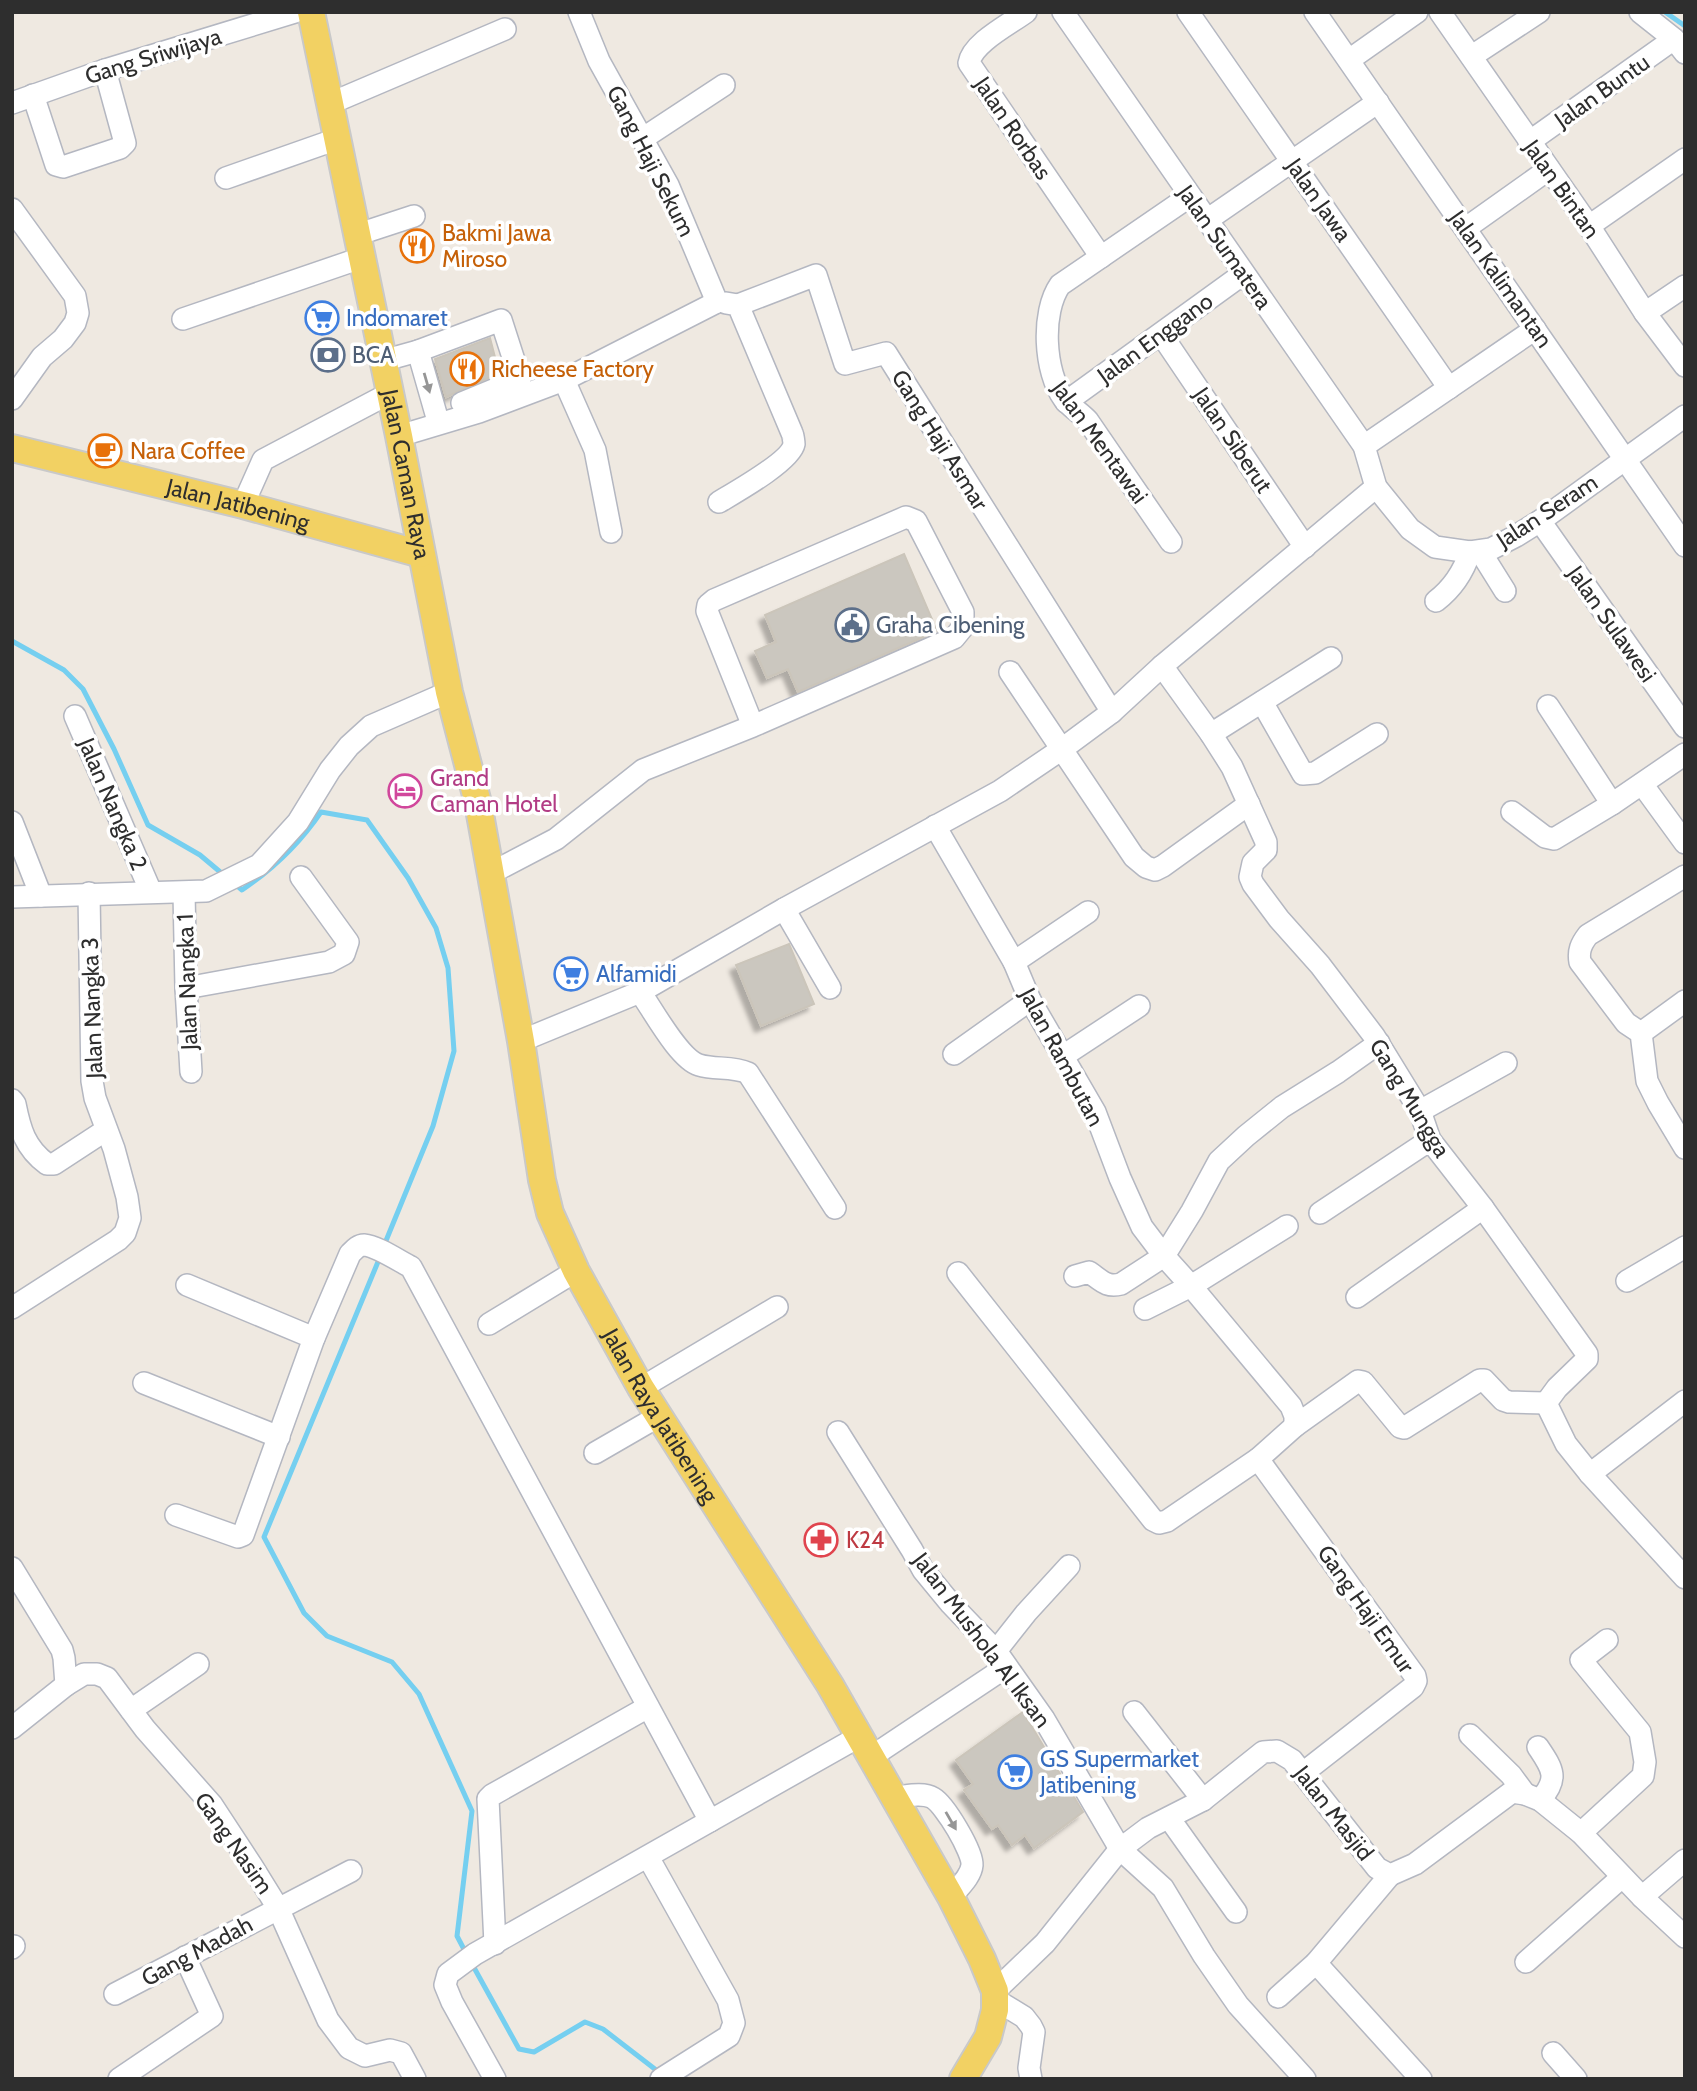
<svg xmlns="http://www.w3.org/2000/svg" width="1697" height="2091" font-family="Cabin,sans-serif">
	<defs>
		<filter id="shadow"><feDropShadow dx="-6" dy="6" stdDeviation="2" flood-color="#0004"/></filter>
	</defs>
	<rect width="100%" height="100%" fill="#efe9e1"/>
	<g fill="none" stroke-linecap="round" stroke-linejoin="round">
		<g stroke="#75cff0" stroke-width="5">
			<path d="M 1665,12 L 1685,26"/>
			<path d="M 12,641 L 64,670 L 83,689 L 114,749 L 148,825 L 200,855 L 225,876"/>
			<path d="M 235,884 L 242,890 C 273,869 300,843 321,812 L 367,820 L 408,878 L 436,928 L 448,968 L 454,1051 L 433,1126 L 383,1248"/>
			<path d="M 380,1257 L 264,1537 L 304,1613 L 327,1636 L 392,1662 L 419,1694 L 472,1811 L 457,1936 L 467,1955"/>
			<path d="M 472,1964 L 519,2049 L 534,2052 L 585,2022 L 603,2029 L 660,2073"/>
		</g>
	</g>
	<g fill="#cbc7bf" stroke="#cbc5ba" stroke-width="2" filter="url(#shadow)">
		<path d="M 490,338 L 496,361 L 493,362 L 497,374 L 446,397 L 435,359 Z"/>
		<path d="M 904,554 L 937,631 L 798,692 L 788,669 L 767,678 L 755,651 L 776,642 L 765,615 Z"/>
		<path d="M 789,944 L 814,1004 L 761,1026 L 736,965 Z"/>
		<path d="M 1023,1712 L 1083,1812 L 1034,1848 L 1025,1835 L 1012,1845 L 998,1825 L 992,1829 L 964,1790 L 973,1784 L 956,1760 Z"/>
	</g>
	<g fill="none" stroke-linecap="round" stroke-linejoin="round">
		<defs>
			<g id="minor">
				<path d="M 579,12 L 599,61 L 668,185 L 717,302"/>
				<path d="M 1026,12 C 1010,24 972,43 969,63 L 1101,257"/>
				<path d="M 1063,12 L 1364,446 L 1376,487 L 1410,529 L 1435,547 L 1470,552 L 1491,549 L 1516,536 L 1540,521 L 1685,416"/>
				<path d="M 1188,12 L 1449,388"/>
				<path d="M 1315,12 L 1685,546"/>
				<path d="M 1440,12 L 1589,226 L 1645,313 L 1685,366"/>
				<path d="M 1640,12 L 1674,39 L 1685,53"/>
				<path d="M 1472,56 L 1539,12"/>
				<path d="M 1349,60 L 1417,12"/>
				<path d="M 33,95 L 56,165 L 63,167 L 120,148 L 125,143 L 105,70"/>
				<path d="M 12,103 L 105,70 L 295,12"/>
				<path d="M 329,104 L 505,29"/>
				<path d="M 642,139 L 724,85"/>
				<path d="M 1529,142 L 1674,39"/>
				<path d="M 226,178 L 337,139"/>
				<path d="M 12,209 L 75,296 L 78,313 L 75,323 L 63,339 L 42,357 L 12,399"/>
				<path d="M 1207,220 L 1378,102"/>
				<path d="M 1589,226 L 1685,159"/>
				<path d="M 1466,228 L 1549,169"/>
				<path d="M 356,235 L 414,216"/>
				<path d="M 738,305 L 816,275 L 845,364 L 886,353 L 1112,712"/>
				<path d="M 1645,313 L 1685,286"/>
				<path d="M 183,319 L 361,258"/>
				<path d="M 1161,334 L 1305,547"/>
				<path d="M 418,351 L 436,414"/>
				<path d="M 382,361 L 418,351 L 501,320 L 520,379 L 462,403"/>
				<path d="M 564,380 L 595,450 L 611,532"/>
				<path d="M 1066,402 L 1243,274"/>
				<path d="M 399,436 L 479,412 L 564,380 L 717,302"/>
				<path d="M 1364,446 L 1535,329"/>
				<path d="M 719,502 C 734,493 791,461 794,444 C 794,443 793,434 792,433 L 738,305 L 726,303"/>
				<path d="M 243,505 L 263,460 L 390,393"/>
				<path d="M 1540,521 L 1685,727"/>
				<path d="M 1171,542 L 1088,421 C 1081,413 1070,407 1064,399 C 1044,372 1041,312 1060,285 L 1190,196"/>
				<path d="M 1480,551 L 1505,591"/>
				<path d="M 1436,601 C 1453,588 1463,573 1470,552"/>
				<path d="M 1162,666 L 1211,734 L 1232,767 L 1266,842 L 1266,850 L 1253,863 L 1250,877 L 1253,884 L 1279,919 L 1320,965 L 1374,1036 L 1420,1111 L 1430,1140 L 1483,1208 L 1587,1354 L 1587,1359 L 1557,1388 L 1546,1403"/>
				<path d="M 1010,672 L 1134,857 L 1146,867 L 1155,870 L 1163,866 L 1249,804"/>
				<path d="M 1262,702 L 1303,774 L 1315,773 L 1377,734"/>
				<path d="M 1548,706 L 1612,804"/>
				<path d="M 75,716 L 151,892"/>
				<path d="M 1211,734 L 1331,658"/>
				<path d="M 1642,784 L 1685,843"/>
				<path d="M 1512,812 L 1545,837 L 1554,839 L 1612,804 L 1685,754"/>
				<path d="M 12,822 L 41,896"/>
				<path d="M 935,826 L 1014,962 L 1030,1000 L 1095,1112 L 1120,1178 L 1142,1227 L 1164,1256 L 1191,1286 L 1291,1406 L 1295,1416 L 1295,1426"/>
				<path d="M 491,873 L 556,839 L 643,770 L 753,726 L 954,638 L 963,627 L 963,612 L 916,521 L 906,517 L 714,600 L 708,605 L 707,611 L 753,726"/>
				<path d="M 1685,876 L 1588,935 C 1581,944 1578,951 1580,962 L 1626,1023 L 1641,1033 L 1647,1081 L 1658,1103 L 1685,1148"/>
				<path d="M 184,893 L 186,988 L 191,1072"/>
				<path d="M 12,897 L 206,891 L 259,865 L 298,822 L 330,770 L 349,746 L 371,726 L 449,692"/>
				<path d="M 784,909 L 830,988"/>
				<path d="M 1014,962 L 1088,912"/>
				<path d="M 186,988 L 329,962 L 344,954 L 348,942 L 301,877"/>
				<path d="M 640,992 C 653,1010 679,1059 699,1065 C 715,1070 732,1066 748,1073 L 835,1208"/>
				<path d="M 1641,1033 L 1685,1001"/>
				<path d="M 521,1041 L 640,992 L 784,909 L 1000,791 L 1062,749 L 1112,712 L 1162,666 L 1376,487"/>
				<path d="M 954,1054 L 1030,1000"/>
				<path d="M 1063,1056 L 1139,1006"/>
				<path d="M 12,1100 L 15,1104 C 20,1129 25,1148 47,1164 L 54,1164 L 106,1130"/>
				<path d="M 1420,1111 L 1506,1063"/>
				<path d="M 1320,1213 L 1430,1140"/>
				<path d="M 958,1273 L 1153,1520 L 1159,1523 L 1167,1521 L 1258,1459"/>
				<path d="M 1075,1276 L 1089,1272 C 1101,1280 1106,1288 1121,1284 L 1164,1256 L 1192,1211 L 1219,1161 L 1246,1136 L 1282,1107 L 1338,1072 L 1379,1043"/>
				<path d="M 1627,1281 L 1685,1247"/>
				<path d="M 187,1285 L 314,1338"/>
				<path d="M 1357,1297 L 1483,1208"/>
				<path d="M 12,1308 L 118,1240 L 125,1233 L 130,1218 L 127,1197 L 114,1149 L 95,1098 L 92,1081 L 89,893"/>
				<path d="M 1145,1309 L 1191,1286 L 1287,1226"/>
				<path d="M 489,1324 L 576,1271"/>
				<path d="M 144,1383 L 279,1437"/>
				<path d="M 641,1388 L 777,1307"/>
				<path d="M 1546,1403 L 1566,1444 L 1590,1474 L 1685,1578"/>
				<path d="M 838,1432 L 912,1550 L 923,1570 L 951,1604 L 996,1651 L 1044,1719 L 1120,1849 L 1163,1888 L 1204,1956 L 1238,2005 L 1305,2079"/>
				<path d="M 595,1453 L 659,1416"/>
				<path d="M 1590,1474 L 1685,1401"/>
				<path d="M 176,1515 L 238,1537 L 243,1535 L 314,1338 L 350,1254 C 354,1250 358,1245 364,1245 C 377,1246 399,1261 411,1267 L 710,1821"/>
				<path d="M 12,1568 L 62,1650 L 64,1658 L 66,1685 L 12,1728"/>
				<path d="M 996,1651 L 1026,1613 L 1069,1566"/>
				<path d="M 66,1685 L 84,1674 L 97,1674 L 107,1678 L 145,1729 L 212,1805 L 252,1866 L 278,1908 L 328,2020 L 349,2048 L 365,2056 L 390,2050 L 401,2053 L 415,2079"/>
				<path d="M 131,1710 L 198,1664"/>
				<path d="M 1134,1712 L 1203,1800"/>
				<path d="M 1470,1735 L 1511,1775 L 1525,1794"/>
				<path d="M 1538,1747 C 1552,1768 1560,1778 1540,1800"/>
				<path d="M 871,1757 L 997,1673"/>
				<path d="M 1303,1773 L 1413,1687 L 1416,1681 L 1415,1676 L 1258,1459 L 1295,1426 L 1358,1381 L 1363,1382 L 1400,1427 L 1404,1428 L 1480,1380 L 1484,1380 L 1503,1400 L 1509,1402 L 1546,1403"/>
				<path d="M 895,1797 C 907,1796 923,1792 933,1798 C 945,1805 973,1852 972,1865 C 971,1877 958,1888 951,1897"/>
				<path d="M 1169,1818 L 1236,1912"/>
				<path d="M 1581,1833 L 1643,1776 L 1645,1762 L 1640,1732 L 1581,1660 L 1607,1640"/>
				<path d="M 648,1857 L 728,2000 L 734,2023 L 729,2036 L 661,2079"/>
				<path d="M 1642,1897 L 1685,1860"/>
				<path d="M 495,1944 L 488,1799 L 492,1795 L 648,1707"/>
				<path d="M 12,1948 L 14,1946"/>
				<path d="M 1526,1962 L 1622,1877"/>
				<path d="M 1316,1963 L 1421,2079"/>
				<path d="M 995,1991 L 1045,1943 L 1120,1849 L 1148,1828 L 1203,1800 L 1263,1752 L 1277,1751 L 1292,1760 L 1377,1868 L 1390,1875 L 1415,1864 L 1512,1792 L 1525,1794 L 1540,1800 L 1581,1833 L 1642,1897 L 1685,1937"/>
				<path d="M 115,1994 L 351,1871"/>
				<path d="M 1278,1997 L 1316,1963 L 1390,1875"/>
				<path d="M 996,2000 L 1024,2017 L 1031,2026 L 1034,2032 L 1029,2068 L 1031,2079"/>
				<path d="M 1553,2053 L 1576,2079"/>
				<path d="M 119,2079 L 212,2016 L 185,1957"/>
				<path d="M 495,2079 L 452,2002 L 445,1985 L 448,1974 L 475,1954 L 860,1736"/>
			</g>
			<g id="major">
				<path id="s1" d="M 311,12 L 399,436 L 449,692 L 478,803 L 521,1041 L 542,1180 L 550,1213 L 576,1271 L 641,1388 L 830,1685 L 951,1897 L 982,1959 L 995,1991 L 995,2010 L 988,2037 L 963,2079"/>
				<path id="s2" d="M 12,448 L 243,505 L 421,554"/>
			</g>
		</defs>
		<use href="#minor" stroke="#b4b7c1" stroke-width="24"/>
		<use href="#major" stroke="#c9c9c9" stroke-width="30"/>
		<use href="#minor" stroke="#fff" stroke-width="21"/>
		<use href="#major" stroke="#f2d163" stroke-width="26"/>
	</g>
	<defs><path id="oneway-solid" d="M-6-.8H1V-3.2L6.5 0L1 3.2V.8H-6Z" transform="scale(1.75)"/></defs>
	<g fill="#969696">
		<use href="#oneway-solid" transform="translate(427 383) rotate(74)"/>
		<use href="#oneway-solid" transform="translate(951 1821) rotate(60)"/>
	</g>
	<defs>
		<symbol id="restaurant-ring" viewBox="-11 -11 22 22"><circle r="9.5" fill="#fff" stroke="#e8710a" stroke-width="1.5"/><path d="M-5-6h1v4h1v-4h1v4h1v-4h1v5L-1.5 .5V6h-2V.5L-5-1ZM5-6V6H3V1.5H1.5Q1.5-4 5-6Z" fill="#e8710a"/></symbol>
		<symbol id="supermarket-ring" viewBox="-11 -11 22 22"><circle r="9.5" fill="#fff" stroke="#3f7fe0" stroke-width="1.5"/><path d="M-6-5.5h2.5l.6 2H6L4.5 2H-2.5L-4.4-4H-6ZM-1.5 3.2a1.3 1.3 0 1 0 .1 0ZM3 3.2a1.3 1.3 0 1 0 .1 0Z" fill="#3f7fe0"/></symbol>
		<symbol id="bank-ring" viewBox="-11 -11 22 22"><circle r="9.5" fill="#fff" stroke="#5c6f8a" stroke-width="1.5"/><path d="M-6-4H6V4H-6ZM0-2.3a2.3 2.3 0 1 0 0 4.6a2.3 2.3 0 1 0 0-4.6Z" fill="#5c6f8a"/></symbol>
		<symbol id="cafe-ring" viewBox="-11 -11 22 22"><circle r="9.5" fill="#fff" stroke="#e8710a" stroke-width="1.5"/><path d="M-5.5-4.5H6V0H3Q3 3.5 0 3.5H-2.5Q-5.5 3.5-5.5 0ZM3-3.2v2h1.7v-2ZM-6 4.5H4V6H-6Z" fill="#e8710a"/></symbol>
		<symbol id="civic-ring" viewBox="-11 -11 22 22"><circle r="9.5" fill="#fff" stroke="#5c6f8a" stroke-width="1.5"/><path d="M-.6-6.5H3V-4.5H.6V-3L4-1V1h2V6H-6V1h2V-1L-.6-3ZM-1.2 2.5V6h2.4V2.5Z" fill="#5c6f8a"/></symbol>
		<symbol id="hotel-ring" viewBox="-11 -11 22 22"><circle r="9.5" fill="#fff" stroke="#d1479c" stroke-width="1.5"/><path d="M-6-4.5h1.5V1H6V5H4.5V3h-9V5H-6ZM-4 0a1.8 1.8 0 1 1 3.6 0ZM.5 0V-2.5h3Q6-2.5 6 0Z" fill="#d1479c"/></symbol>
		<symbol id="pharmacy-ring" viewBox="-11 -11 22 22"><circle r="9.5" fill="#fff" stroke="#e0444e" stroke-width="1.5"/><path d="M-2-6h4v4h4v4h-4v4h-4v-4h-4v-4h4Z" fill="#e0444e"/></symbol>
	</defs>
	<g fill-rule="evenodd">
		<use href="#restaurant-ring" x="398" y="227" width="38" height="38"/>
		<use href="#supermarket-ring" x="303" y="299" width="38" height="38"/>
		<use href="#bank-ring" x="309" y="336" width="38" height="38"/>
		<use href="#restaurant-ring" x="448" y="350" width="38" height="38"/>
		<use href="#cafe-ring" x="86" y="432" width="38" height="38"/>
		<use href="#civic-ring" x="833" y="606" width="38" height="38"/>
		<use href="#hotel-ring" x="386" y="772" width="38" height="38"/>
		<use href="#supermarket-ring" x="552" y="955" width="38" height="38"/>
		<use href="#pharmacy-ring" x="802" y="1521" width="38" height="38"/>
		<use href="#supermarket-ring" x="996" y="1753" width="38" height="38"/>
	</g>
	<g text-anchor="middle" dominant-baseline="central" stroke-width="7" stroke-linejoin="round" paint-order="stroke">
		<g font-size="23" fill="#2e2e2e" stroke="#fff">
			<text transform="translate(153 56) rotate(-17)">Gang Sriwijaya</text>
			<text transform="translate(1602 91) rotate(-35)">Jalan Buntu</text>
			<text transform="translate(1013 128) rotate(56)">Jalan Rorbas</text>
			<text transform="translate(651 161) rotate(63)">Gang Haji Sekum</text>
			<text transform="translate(1562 189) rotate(55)">Jalan Bintan</text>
			<text transform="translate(1319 200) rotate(55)">Jalan Jawa</text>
			<text transform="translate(1225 247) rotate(55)">Jalan Sumatera</text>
			<text transform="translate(1501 279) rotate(55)">Jalan Kalimantan</text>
			<text transform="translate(1155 338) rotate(-36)">Jalan Enggano</text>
			<text transform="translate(940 440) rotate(58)">Gang Haji Asmar</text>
			<text transform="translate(1233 440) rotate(56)">Jalan Siberut</text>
			<text transform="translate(1100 442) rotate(54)">Jalan Mentawai</text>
			<text stroke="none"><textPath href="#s1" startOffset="472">Jalan Caman Raya</textPath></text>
			<text stroke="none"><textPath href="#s2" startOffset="233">Jalan Jatibening</textPath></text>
			<text transform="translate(1547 511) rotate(-33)">Jalan Seram</text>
			<text transform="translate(1612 624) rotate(55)">Jalan Sulawesi</text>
			<text transform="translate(113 804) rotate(67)">Jalan Nangka 2</text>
			<text transform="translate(187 982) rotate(-92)">Jalan Nangka 1</text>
			<text transform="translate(92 1008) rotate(-92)">Jalan Nangka 3</text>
			<text transform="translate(1062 1057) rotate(62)">Jalan Rambutan</text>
			<text transform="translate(1410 1098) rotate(59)">Gang Mungga</text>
			<text stroke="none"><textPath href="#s1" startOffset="1456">Jalan Raya Jatibening</textPath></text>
			<text transform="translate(1366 1609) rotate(55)">Gang Haji Emur</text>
			<text transform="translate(982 1640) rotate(53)">Jalan Mushola Al Iksan</text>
			<text transform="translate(1334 1813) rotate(52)">Jalan Masjid</text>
			<text transform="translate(234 1843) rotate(55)">Gang Nasim</text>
			<text transform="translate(197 1951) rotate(-28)">Gang Madah</text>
		</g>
		<g font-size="23" fill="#c56008" stroke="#fff" text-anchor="start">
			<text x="442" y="233">Bakmi Jawa<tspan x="442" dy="26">Miroso</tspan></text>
			<text x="491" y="369">Richeese Factory</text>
			<text x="130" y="451">Nara Coffee</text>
		</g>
		<g font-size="23" fill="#366cbe" stroke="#fff" text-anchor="start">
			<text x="346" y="318">Indomaret</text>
			<text x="596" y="974">Alfamidi</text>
			<text x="1040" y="1759">GS Supermarket<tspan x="1040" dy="26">Jatibening</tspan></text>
		</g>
		<g font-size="23" fill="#4e5e75" stroke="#fff" text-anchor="start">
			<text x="352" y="355">BCA</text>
			<text x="876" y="625">Graha Cibening</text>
		</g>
		<g font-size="23" fill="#b23c85" stroke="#fff" text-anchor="start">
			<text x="430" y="778">Grand<tspan x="430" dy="26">Caman Hotel</tspan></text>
		</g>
		<g font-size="23" fill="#be3a42" stroke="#fff" text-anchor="start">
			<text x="846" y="1540">K24</text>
		</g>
	</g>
	<rect width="1697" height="2091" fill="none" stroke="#2e2e2e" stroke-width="28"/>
</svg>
